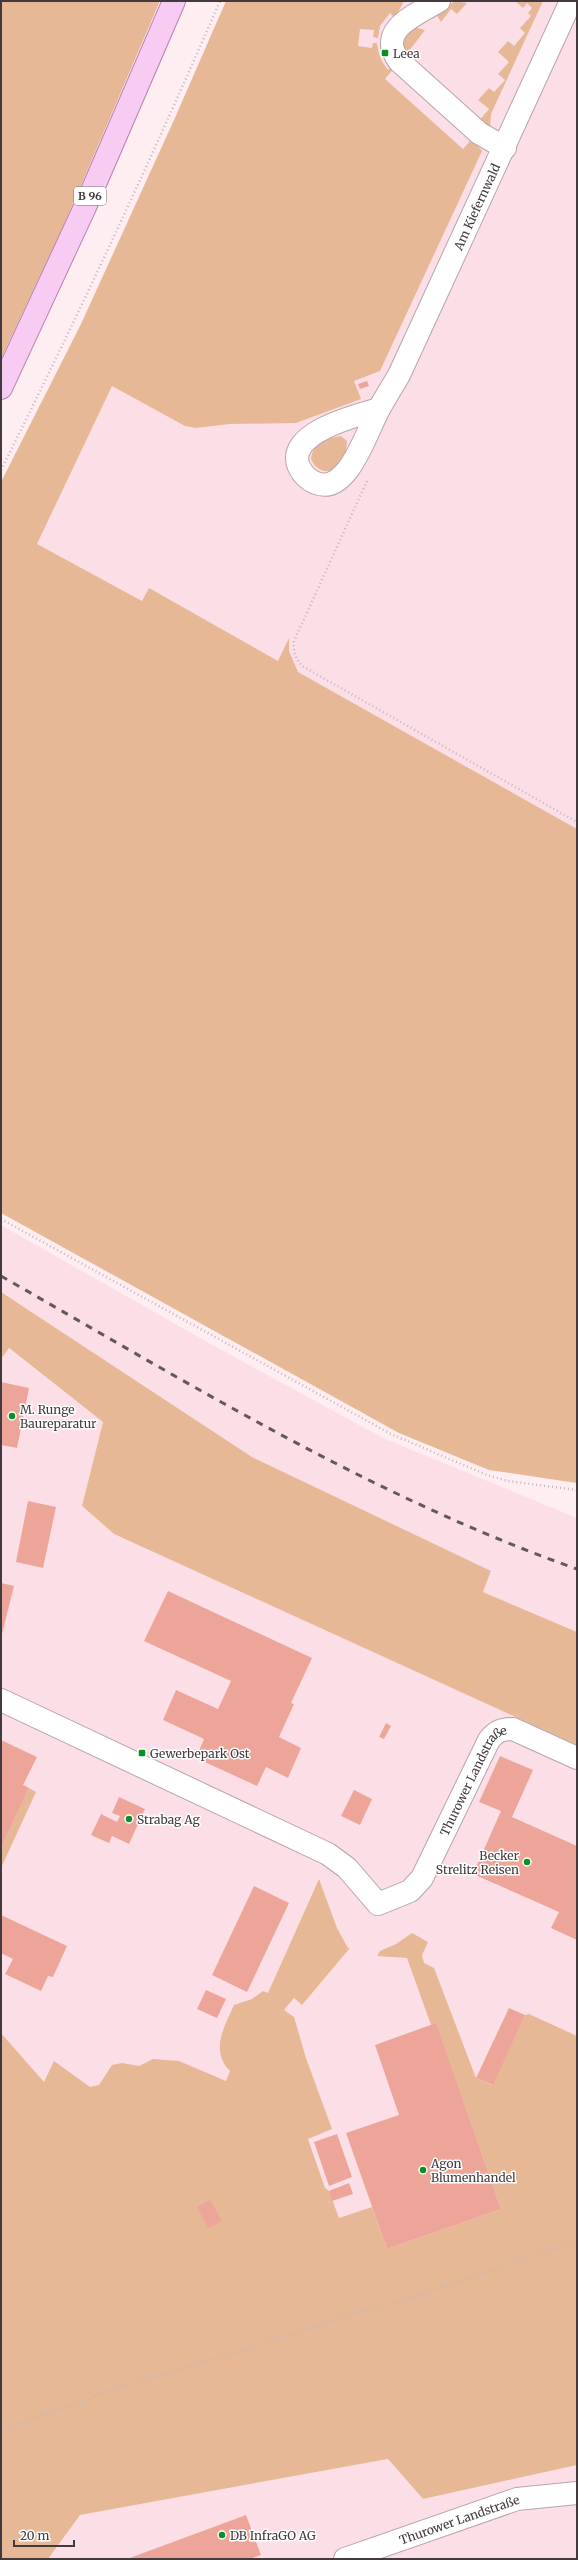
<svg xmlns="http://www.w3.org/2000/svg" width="578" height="2560" font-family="Merriweather,serif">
	<rect width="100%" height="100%" fill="#feedf1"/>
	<g fill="#fcdfe6">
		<path d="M 269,1 L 577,1 L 577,1363 L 1,619 Z"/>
		<path d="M 1,1225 L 207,1342 L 383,1438 L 577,1518 L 577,1632 L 483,1592 L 491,1571 L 252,1457 L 1,1292 Z"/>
		<path d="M 8,1348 L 103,1422 L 82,1506 L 114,1534 L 577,1745 L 577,2160 L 557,2204 L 250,2316 L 1,2033 L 1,1359 Z"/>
		<path d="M 388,2459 L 423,2499 L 577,2465 L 577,2559 L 48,2559 L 79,2515 Z"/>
	</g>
	<g fill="#e7b896">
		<path d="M 1,1 L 160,1 L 66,220 L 1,359 Z"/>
		<path d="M 226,1 L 404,1 L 395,18 L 390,13 L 380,26 L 378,38 L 373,37 L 374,30 L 360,29 L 358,46 L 372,48 L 373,43 L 377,43 C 378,54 381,61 388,70 L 393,65 L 395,67 L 385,79 L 463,149 L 472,139 L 482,151 L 380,371 L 354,381 L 361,399 L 296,423 L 230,424 L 196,428 L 185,426 L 112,386 L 37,544 L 142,601 L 149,588 L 278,661 L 289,638 L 289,651 L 298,672 L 577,829 L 577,1483 L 489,1470 L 399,1433 L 1,1213 L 1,482 L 81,324 L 174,120 Z"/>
		<path d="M 455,1 L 467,3 L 457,14 L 451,9 L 441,22 L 436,14 Z"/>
		<path d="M 515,1 L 543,1 L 491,114 L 490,129 L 478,122 L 489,109 L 478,100 L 489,88 L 494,92 L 505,80 L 498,74 L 509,62 L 498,52 L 508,41 L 514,46 L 525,33 L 520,28 L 531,16 L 528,13 L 532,8 L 527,3 L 523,8 Z"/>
		<path d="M 414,27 L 425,30 L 406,55 L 401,39 Z"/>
		<path d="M 341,436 L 347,441 L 346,454 L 336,469 C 325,474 316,470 311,459 C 312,444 327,438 341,436 Z"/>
		<path d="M 1,1292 L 252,1457 L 491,1571 L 483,1592 L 577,1632 L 577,1745 L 114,1534 L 82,1506 L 103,1422 L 9,1348 L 1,1359 Z"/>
		<path d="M 29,1788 L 36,1792 L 1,1868 L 1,1848 Z"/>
		<path d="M 319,1879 L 337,1928 L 348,1948 L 350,1948 L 302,2005 L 294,1998 L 284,2010 L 294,2017 L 306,2058 L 332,2129 L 308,2139 L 325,2188 L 329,2191 L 339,2218 L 372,2207 L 387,2249 L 501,2209 L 436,2024 L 431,2025 L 407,1958 L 377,1956 L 380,1951 L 396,1944 L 412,1933 L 428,1942 L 422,1955 L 424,1963 L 434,1968 L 476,2078 L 492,2085 L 525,2015 L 529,2014 L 577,2036 L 577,2465 L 423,2499 L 388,2459 L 80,2515 L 48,2559 L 1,2559 L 1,2033 L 44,2082 L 54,2061 L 90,2087 L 99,2085 L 112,2065 L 122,2063 L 139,2066 L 153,2059 L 179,2061 L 226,2081 L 230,2071 C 210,2051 224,2027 234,2005 L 252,1999 L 263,1991 L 268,1993 Z"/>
	</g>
	<g fill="#eda599">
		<path d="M 367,381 L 369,386 L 360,389 L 358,384 Z"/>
		<path d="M 1,1382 L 29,1388 L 17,1448 L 1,1445 Z"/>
		<path d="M 28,1501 L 56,1507 L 43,1568 L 16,1562 Z"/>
		<path d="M 1,1583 L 14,1586 L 2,1634 L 1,1634 Z"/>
		<path d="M 168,1591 L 312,1658 L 291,1703 L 294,1704 L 279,1737 L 301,1748 L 288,1778 L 266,1767 L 257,1786 L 196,1758 L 204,1739 L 163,1720 L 176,1690 L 218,1709 L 231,1681 L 144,1641 Z"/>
		<path d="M 386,1723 L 391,1726 L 384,1739 L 379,1737 Z"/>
		<path d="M 1,1740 L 37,1757 L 23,1785 L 29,1788 L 1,1848 Z"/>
		<path d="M 500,1756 L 533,1770 L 512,1817 L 577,1846 L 577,1940 L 551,1928 L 559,1912 L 473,1874 L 501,1811 L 479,1802 Z"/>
		<path d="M 354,1790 L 372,1799 L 360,1825 L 341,1816 Z"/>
		<path d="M 119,1797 L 145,1809 L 129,1844 L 112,1836 L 109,1843 L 91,1835 L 101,1814 L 117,1822 L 120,1816 L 112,1813 Z"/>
		<path d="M 254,1886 L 289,1903 L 247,1992 L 212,1975 Z"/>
		<path d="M 1,1915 L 67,1946 L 53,1977 L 48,1976 L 41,1991 L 5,1974 L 13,1959 L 1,1953 Z"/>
		<path d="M 206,1990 L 226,1999 L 217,2018 L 197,2009 Z"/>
		<path d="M 509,2008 L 525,2015 L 493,2085 L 476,2078 Z"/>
		<path d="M 436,2023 L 501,2209 L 387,2249 L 346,2133 L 399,2115 L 375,2045 Z"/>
		<path d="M 337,2134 L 352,2177 L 329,2186 L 314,2142 Z"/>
		<path d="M 349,2183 L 353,2194 L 332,2201 L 329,2191 Z"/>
		<path d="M 210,2200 L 222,2221 L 208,2228 L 197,2207 Z"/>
		<path d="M 246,2515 L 261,2555 L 250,2559 L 127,2559 Z"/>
	</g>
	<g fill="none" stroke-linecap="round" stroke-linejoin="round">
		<defs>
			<g id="minor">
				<path d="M 439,1 C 418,14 375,29 399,61 L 479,133 L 505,148"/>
				<path id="s1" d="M 379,409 C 358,415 284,433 299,467 C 303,475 308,480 316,483 C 348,496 367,430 379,409 C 385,398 392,387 399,375 L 571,1"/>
				<path id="s2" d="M 1,1700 L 328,1854 L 347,1868 L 378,1904 L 410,1891 L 422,1878 L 489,1740 C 496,1731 502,1729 513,1729 L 577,1758"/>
				<path id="s3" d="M 345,2559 L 517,2499 L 577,2493"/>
			</g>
			<path id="major" d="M 1,388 L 85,207 L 174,1"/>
		</defs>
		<use href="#minor" stroke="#b7a4a9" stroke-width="24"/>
		<use href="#major" stroke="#b682ac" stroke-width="24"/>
		<g stroke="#c5b7ba" stroke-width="2.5" stroke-dasharray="1 3" stroke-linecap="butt">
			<path d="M 1,470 C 78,316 151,160 220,1"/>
			<path d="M 367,481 L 294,641 C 293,652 295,658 302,666 L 577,822"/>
			<path d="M 1,1219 L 391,1434 L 487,1475 L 508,1481 L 577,1490"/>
			<path d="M 1,2430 L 124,2386 L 243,2350 L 349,2315 L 410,2298 L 577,2241"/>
		</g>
		<use href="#minor" stroke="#fff" stroke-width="22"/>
		<use href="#major" stroke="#f8cbf2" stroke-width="22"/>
		<path stroke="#63595c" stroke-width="3" stroke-dasharray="7 7" stroke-linecap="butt" d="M 1,1276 C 188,1383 373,1497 577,1569"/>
	</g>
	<g fill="#079124" stroke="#fff" stroke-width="1.5">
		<rect x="381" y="49" width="8" height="8" rx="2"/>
		<circle cx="12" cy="1416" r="4"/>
		<rect x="138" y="1749" width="8" height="8" rx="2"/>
		<circle cx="129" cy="1819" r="4"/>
		<circle cx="527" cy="1862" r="4"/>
		<circle cx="423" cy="2170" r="4"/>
		<circle cx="222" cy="2535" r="4"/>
	</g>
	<g text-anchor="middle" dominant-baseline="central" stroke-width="3" stroke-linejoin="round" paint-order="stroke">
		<rect fill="#fff" stroke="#7b7576" stroke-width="1" x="74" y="187" width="32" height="18" rx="3"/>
		<g font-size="11" font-weight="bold" fill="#423a3c">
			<text x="90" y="196">B 96</text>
		</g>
		<g font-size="12" fill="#423a3c" stroke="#fff" text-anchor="start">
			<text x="393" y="53">Leea</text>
			<text x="20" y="1409">M. Runge<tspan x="20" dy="14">Baureparatur</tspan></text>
			<text x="150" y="1753">Gewerbepark Ost</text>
			<text x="137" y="1819">Strabag Ag</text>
			<text x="519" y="1855" text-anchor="end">Becker<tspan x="519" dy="14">Strelitz Reisen</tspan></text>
			<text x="431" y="2163">Agon<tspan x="431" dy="14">Blumenhandel</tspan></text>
			<text x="230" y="2535">DB InfraGO AG</text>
		</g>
		<g font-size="12" fill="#423a3c" stroke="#fff">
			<text stroke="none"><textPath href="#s1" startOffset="464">Am Kiefernwald</textPath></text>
			<text stroke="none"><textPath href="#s2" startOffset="596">Thurower Landstraße</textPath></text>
			<text stroke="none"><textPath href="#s3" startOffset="121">Thurower Landstraße</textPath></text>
		</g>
	</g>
	<rect width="578" height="2560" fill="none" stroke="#423a3c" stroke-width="4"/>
	<path d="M14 2540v6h60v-6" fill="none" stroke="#423a3c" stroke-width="2"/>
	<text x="20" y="2540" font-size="12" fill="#423a3c" stroke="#ffffff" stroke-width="3" paint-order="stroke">20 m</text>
</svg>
